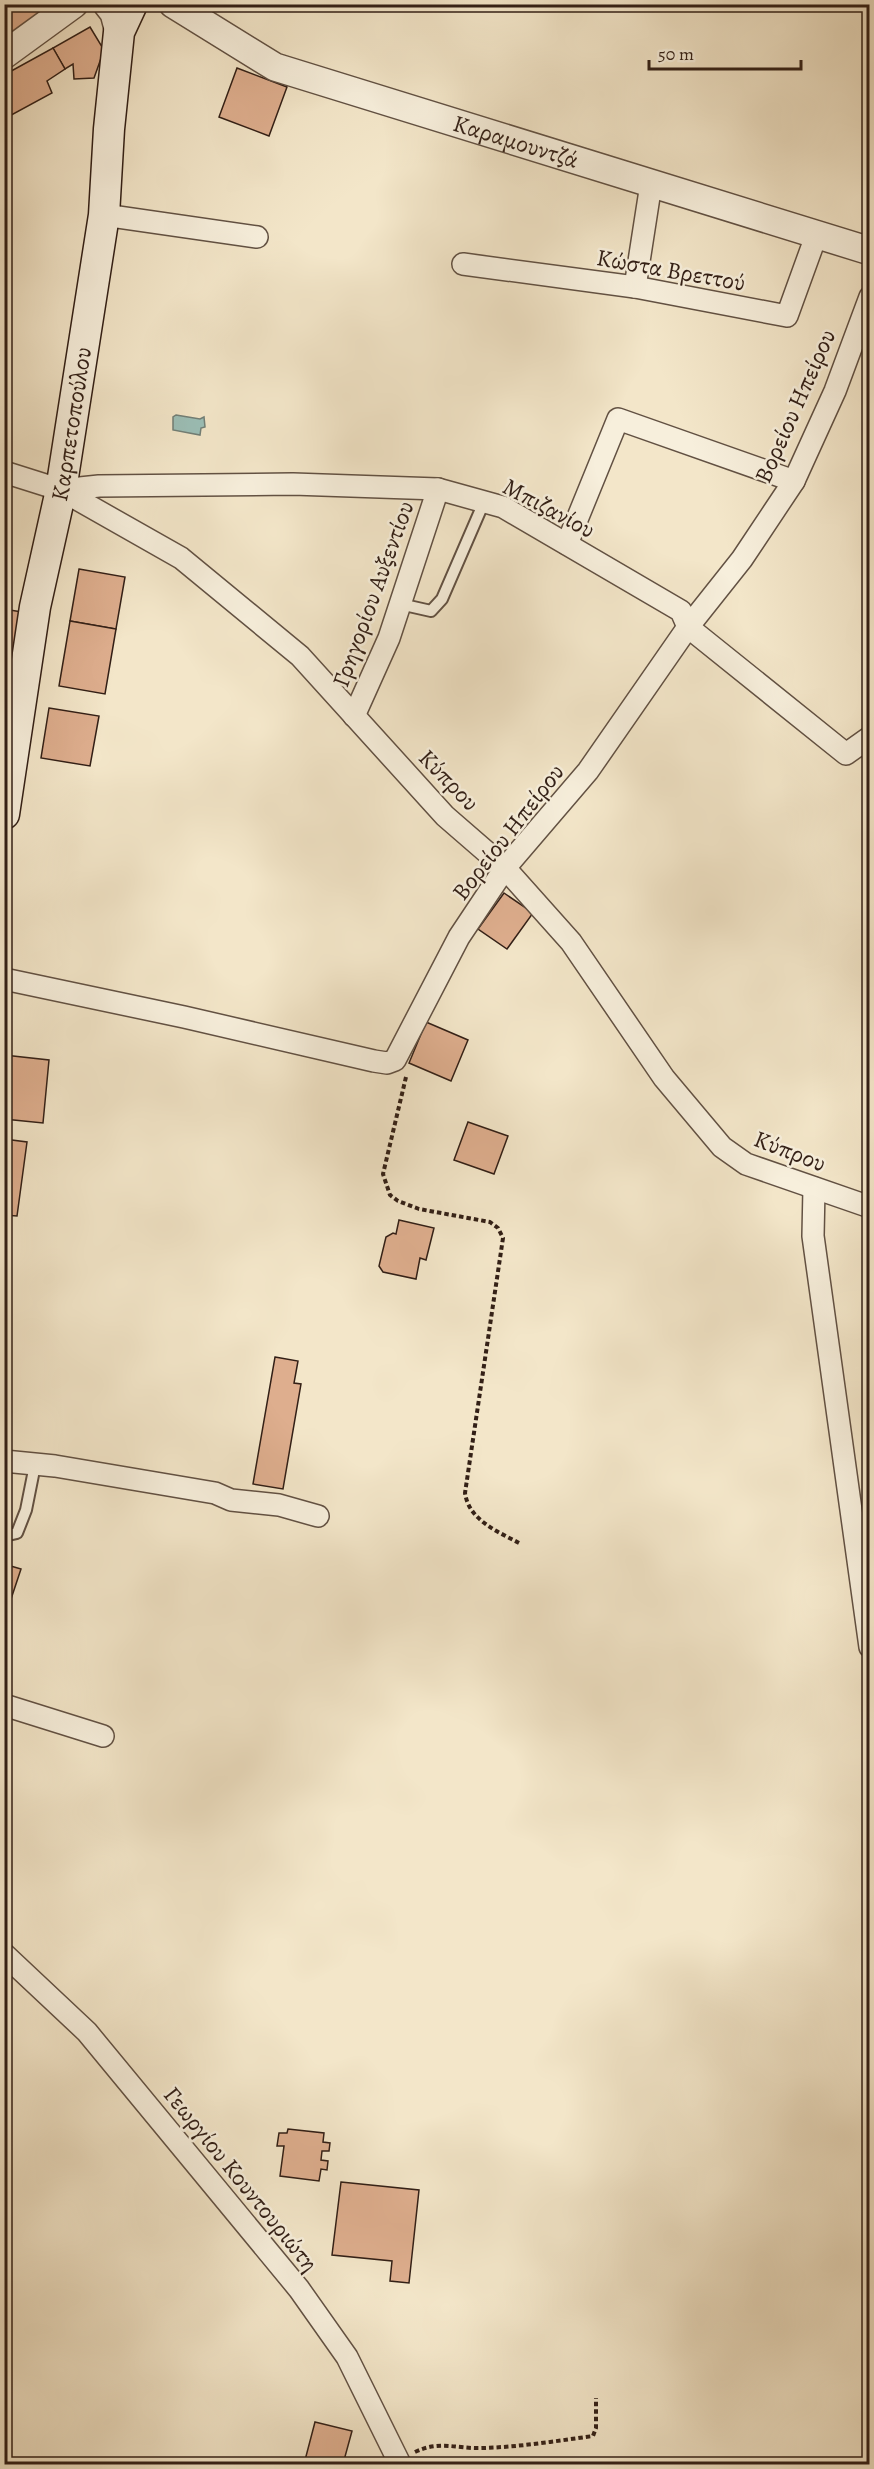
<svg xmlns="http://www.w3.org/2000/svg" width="874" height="2469" font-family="Alegreya,serif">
	<rect width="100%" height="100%" fill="#f3e6c9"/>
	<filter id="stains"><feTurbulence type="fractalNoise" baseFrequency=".00333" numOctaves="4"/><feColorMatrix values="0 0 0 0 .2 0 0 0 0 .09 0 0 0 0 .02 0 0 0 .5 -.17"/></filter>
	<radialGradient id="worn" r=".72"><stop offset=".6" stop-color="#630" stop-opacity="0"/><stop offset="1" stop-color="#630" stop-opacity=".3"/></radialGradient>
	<path fill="#9bbfb7" stroke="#717f77" stroke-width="1.5" d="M 176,415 L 200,419 L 204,417 L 205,427 L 201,428 L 200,435 L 173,430 L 173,417 Z"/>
	<g fill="#deae8e" stroke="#321f16" stroke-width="1.5">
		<path d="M 4,4 L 38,4 L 43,13 L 10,41 L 4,34 Z"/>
		<path d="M 38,4 L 53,4 L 43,13 Z"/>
		<path d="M 90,27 L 104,50 L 94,78 L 74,79 L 73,64 L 65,69 L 53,48 Z"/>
		<path d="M 53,48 L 65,69 L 47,81 L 52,93 L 4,119 L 4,75 Z"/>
		<path d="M 237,68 L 287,87 L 269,136 L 219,117 Z"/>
		<path d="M 79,569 L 125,577 L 116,629 L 70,621 Z"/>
		<path d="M 4,609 L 34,614 L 4,713 Z"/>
		<path d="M 70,621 L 116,629 L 105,694 L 59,686 Z"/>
		<path d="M 49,708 L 99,716 L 90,766 L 41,758 Z"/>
		<path d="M 504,893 L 533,913 L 507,949 L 478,929 Z"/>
		<path d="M 426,1022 L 468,1040 L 451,1081 L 409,1063 Z"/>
		<path d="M 4,1055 L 49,1060 L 43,1123 L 4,1119 Z"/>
		<path d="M 468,1122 L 508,1136 L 494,1174 L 454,1160 Z"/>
		<path d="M 4,1139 L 27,1142 L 17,1216 L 4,1215 Z"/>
		<path d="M 399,1220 L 434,1228 L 426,1260 L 420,1258 L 416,1279 L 383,1272 L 379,1266 L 386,1237 L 393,1233 L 396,1234 Z"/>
		<path d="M 275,1357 L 298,1361 L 294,1383 L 301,1384 L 283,1489 L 253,1484 Z"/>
		<path d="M 4,1564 L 21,1569 L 10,1602 L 4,1600 Z"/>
		<path d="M 288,2129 L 324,2133 L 323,2142 L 330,2143 L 329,2151 L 322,2151 L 321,2160 L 328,2161 L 327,2170 L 321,2169 L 319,2181 L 280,2176 L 284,2146 L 277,2146 L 279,2133 L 287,2133 Z"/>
		<path d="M 341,2182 L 419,2190 L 409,2283 L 390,2281 L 392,2261 L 332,2255 Z"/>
		<path d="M 315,2422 L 352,2431 L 343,2464 L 304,2464 Z"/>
	</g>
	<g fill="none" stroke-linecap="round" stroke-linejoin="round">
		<defs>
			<g id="service">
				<path d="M 400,604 L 431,611 L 442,599 L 484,502"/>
				<path d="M 4,1536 L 17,1533 L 26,1510 L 35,1465"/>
			</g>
			<g id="minor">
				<path d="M 104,215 L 257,237"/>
				<path d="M 463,264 L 635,287 L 787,316 L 816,236"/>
				<path d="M 635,287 L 651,184"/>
				<path d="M 4,472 L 61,490 L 181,558 L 300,656 L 445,816 L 505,868 L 571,942 L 664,1078 L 722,1147 L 746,1164 L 870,1207"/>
				<path d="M 61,490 L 99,486 L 293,484 L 438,489 L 503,507 L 681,611 L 688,627 L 846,754 L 870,737"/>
				<path d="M 567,544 L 618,419 L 794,481"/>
				<path d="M 354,716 L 389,638 L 438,489"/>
				<path d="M 4,979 L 184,1017 L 374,1061 L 387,1063 L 395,1060 L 459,937 L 505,868 L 588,771 L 688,627 L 742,559 L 794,481 L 835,391 L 870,297"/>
				<path d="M 814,1188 L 813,1236 L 870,1647"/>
				<path d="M 4,1461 L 55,1466 L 215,1493 L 231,1500 L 279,1505 L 318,1516"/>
				<path d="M 4,1705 L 103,1736"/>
				<path d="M 4,1954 L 87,2032 L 299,2289 L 347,2357 L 400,2464"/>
			</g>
			<g id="tertiary">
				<path d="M 107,4 L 114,13 L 119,32"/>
				<path id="s1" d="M 173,4 L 275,67 L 870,251"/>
				<path d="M 4,55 L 74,4"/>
			</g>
			<g id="secondary">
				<path id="s2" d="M 4,814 L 35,607 L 61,490 L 104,215 L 109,129 L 119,32 L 132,4"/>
			</g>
		</defs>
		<use href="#service" stroke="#625143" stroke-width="14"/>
		<use href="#minor" stroke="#625143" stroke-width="24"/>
		<use href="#tertiary" stroke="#625143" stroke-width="30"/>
		<use href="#secondary" stroke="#321f16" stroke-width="33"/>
		<g stroke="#321f16" stroke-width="4" stroke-dasharray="4.5 3" stroke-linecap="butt">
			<path d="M 406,1077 L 383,1174 L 390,1195 L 398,1201 L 419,1209 L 490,1222 L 498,1228 L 503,1238 L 465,1493 C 469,1521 499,1532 521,1544"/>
			<path d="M 415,2452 C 440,2440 456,2449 482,2448 C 520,2447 556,2441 593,2436 L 596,2428 L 596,2398"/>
		</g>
		<use href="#service" stroke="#f7efdc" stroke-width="10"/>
		<use href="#minor" stroke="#f7efdc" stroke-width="21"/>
		<use href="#tertiary" stroke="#f7efdc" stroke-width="27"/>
		<use href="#secondary" stroke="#f7efdc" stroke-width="30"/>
	</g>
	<g text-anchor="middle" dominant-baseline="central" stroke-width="5" stroke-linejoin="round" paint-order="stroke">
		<g font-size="24" fill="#321f16" stroke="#f7efdc">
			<text stroke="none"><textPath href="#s1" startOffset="372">Καραμουντζά</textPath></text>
			<text transform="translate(671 270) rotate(10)">Κώστα Βρεττού</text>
			<text transform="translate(795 406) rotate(-66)">Βορείου Ηπείρου</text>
			<text stroke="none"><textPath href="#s2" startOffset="396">Καρπετοπούλου</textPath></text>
			<text transform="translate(549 508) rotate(28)">Μπιζανίου</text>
			<text transform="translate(373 594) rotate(-70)">Γρηγορίου Αυξεντίου</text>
			<text transform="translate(449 780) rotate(46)">Κύπρου</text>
			<text transform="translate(508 832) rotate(-52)">Βορείου Ηπείρου</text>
			<text transform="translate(790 1151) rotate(21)">Κύπρου</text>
			<text transform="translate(241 2179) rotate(51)">Γεωργίου Κουντουριώτη</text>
		</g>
	</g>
	<rect width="874" height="2469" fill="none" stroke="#f3e6c9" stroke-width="24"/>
	<rect x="6" y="6" width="862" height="2457" fill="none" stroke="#321f16" stroke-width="3"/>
	<rect x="12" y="12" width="850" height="2445" fill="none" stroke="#321f16" stroke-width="1.5"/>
	<path d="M649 60v9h152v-9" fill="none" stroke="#321f16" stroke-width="3"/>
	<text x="658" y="60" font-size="18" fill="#321f16" stroke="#f7efdc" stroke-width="4.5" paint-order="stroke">50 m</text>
	<rect width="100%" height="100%" filter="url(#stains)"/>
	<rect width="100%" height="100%" fill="url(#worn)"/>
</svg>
